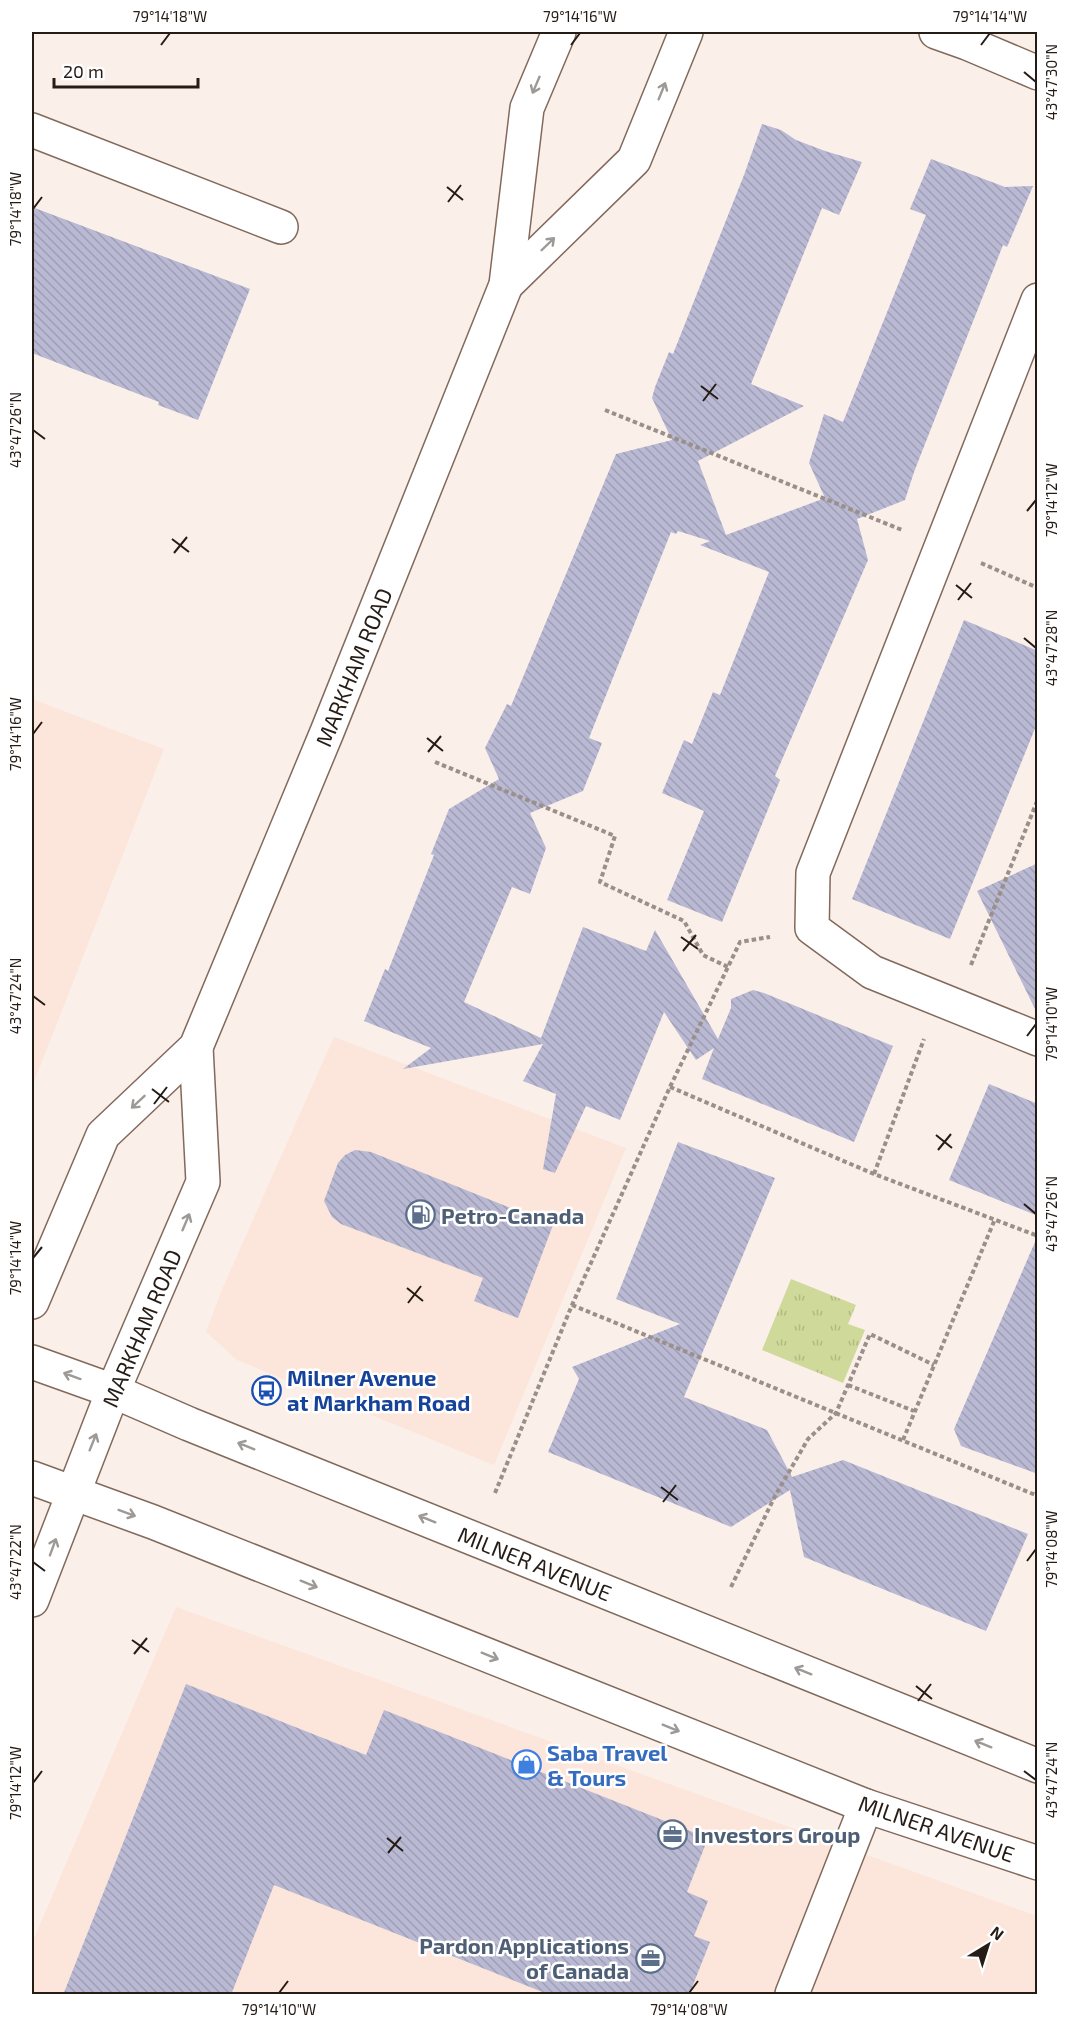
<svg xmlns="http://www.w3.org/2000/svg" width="1069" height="2026" font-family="'Exo 2',sans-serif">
	<defs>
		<pattern id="grass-tufts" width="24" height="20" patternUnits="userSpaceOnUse" patternTransform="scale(1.5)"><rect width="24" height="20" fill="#cfd99a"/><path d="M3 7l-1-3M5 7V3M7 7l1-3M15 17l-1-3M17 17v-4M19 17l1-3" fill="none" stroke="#b2ba84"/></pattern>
		<pattern id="building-back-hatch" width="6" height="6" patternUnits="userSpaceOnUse" patternTransform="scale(1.5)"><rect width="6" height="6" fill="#b9b9d4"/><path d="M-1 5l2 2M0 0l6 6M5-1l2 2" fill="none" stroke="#9f9eb5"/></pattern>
	</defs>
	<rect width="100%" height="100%" fill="#fbefe9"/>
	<g fill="#fce5da">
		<path d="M 32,699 L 164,749 L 32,1087 Z"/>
		<path d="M 334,1037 L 626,1148 L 494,1465 L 237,1360 L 206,1332 L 221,1292 Z"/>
		<path d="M 176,1607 L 1037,1916 L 1037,1994 L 32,1994 L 32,1943 Z"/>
	</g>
	<path fill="url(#grass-tufts)" d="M 791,1279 L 856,1305 L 848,1324 L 865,1330 L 843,1383 L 762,1350 Z"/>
	<g fill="url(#building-back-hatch)">
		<path d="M 762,124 L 781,130 L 796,140 L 825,151 L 862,162 L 839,215 L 822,208 L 751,384 L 804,406 L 698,461 L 726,535 L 825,498 L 809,463 L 824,414 L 843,422 L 926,215 L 910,209 L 931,159 L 1005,187 L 1033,186 L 1007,247 L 1003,245 L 914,472 L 905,500 L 857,519 L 868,560 L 775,776 L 780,780 L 722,922 L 667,900 L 704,811 L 662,793 L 684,740 L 692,744 L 713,692 L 720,695 L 769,572 L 700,545 L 710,541 L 678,531 L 676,534 L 671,532 L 589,738 L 602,743 L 583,791 L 530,813 L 546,848 L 530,894 L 512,887 L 464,1002 L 541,1038 L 583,927 L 646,951 L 655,930 L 718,1039 L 731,1008 L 731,999 L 753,990 L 764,993 L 893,1046 L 854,1142 L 702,1079 L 714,1048 L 696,1060 L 664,1012 L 620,1120 L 586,1106 L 555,1173 L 543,1169 L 556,1094 L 523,1081 L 543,1044 L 403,1069 L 431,1048 L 364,1021 L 385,969 L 388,971 L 434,855 L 431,854 L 449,809 L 499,779 L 485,748 L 507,704 L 511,706 L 616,454 L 672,440 L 652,398 L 655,387 L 669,352 L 673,354 L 744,175 Z"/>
		<path d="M 32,207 L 250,289 L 198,420 L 158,405 L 159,402 L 32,353 Z"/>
		<path d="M 964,620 L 1038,651 L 1038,721 L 950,939 L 852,899 Z"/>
		<path d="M 1038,863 L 1038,1015 L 977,891 Z"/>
		<path d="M 989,1084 L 1038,1104 L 1038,1216 L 949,1180 Z"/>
		<path d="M 678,1142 L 775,1178 L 684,1397 L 767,1430 L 792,1477 L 843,1460 L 1028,1534 L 986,1631 L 804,1557 L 790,1490 L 731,1527 L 548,1452 L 579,1379 L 572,1367 L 680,1324 L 616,1299 Z"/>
		<path d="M 355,1150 L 371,1152 L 553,1225 L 518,1318 L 474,1301 L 483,1278 L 341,1224 L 332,1217 L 324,1201 L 338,1163 L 345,1155 Z"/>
		<path d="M 1038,1235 L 1038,1474 L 961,1446 L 954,1429 Z"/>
		<path d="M 186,1684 L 366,1755 L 384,1710 L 708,1838 L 687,1892 L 708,1901 L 694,1936 L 710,1942 L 689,1995 L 550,1995 L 274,1885 L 231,1995 L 63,1995 Z"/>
	</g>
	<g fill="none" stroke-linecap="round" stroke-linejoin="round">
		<defs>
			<g id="minor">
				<path d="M 936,32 L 967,43 L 1038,73"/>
				<path d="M 32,130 L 281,227"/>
				<path d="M 1038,300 L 813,873 L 812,928 L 872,972 L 1038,1039"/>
				<path d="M 792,1994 L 866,1806"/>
			</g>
			<g id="major">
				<path d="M 506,285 L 634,160 L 686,32"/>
				<path d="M 32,1302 L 103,1135 L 196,1047 L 327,732 L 506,285 L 527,108 L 559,32"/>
				<path d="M 32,1362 L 113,1391 L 189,1424 L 1038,1766"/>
				<path d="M 32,1478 L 153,1522 L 866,1806 L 1038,1863"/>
				<path d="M 32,1600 L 113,1391 L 203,1182 L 196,1047"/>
			</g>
		</defs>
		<use href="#minor" stroke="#82695b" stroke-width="36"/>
		<use href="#major" stroke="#82695b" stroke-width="36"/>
		<g stroke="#9a8f89" stroke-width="4" stroke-dasharray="4.5 3" stroke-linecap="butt">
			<path d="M 605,410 L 902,530"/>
			<path d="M 981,563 L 1038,588"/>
			<path d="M 435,762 L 615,836 L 600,882 L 684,921 L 703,955 L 728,967"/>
			<path d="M 971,965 L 1038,799"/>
			<path d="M 670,1087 L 874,1174 L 1038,1236"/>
			<path d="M 874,1174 L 924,1039"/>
			<path d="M 572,1305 L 1038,1496"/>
			<path d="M 848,1385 L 914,1411"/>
			<path d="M 903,1440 L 995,1219"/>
			<path d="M 495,1493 L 572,1305 L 670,1087 L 740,942 L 770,937"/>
			<path d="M 731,1587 L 775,1496 L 808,1439 L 836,1413 L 870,1334 L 934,1365"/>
		</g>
		<use href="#minor" stroke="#fff" stroke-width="33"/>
		<use href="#major" stroke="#fff" stroke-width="33"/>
	</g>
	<defs><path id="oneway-shaft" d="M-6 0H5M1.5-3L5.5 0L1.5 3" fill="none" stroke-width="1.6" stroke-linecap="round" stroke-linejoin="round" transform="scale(1.5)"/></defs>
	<g stroke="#9d9996">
		<use href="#oneway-shaft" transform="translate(536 85) rotate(113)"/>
		<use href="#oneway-shaft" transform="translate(662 91) rotate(-68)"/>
		<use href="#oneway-shaft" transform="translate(548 244) rotate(-44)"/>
		<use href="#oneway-shaft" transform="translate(138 1102) rotate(137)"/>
		<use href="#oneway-shaft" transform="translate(186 1222) rotate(-67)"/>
		<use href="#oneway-shaft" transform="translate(72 1376) rotate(-160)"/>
		<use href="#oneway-shaft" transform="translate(93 1442) rotate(-68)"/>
		<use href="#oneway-shaft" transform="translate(246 1446) rotate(-158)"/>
		<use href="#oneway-shaft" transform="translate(127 1513) rotate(20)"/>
		<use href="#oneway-shaft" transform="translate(427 1519) rotate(-158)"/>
		<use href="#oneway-shaft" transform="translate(53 1547) rotate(-70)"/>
		<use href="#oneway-shaft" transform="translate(309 1584) rotate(22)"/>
		<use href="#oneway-shaft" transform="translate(490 1656) rotate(22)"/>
		<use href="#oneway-shaft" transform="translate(803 1671) rotate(-158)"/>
		<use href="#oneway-shaft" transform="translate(671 1728) rotate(22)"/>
		<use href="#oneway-shaft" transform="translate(983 1744) rotate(-158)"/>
	</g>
	<path fill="none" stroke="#261c16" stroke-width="2" d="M 161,45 L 170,33M 571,45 L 580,33M 981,45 L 990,33M 1024,72 L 1036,82M 447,187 L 463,200M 448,202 L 461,185M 33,209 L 42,197M 701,386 L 718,399M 703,401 L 716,384M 33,430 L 45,439M 1027,511 L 1036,500M 172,539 L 189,552M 174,553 L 187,537M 956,585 L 972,598M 958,600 L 971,583M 1024,638 L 1036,648M 33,734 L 42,722M 427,738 L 443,751M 428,752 L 441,736M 681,937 L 698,949M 683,951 L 696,935M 33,996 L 45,1005M 1027,1036 L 1036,1024M 152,1089 L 169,1102M 154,1104 L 167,1087M 936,1135 L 952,1148M 938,1150 L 951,1134M 1024,1204 L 1036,1214M 33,1258 L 42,1247M 407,1288 L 423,1301M 408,1303 L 421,1286M 661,1487 L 678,1500M 663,1502 L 676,1485M 1027,1561 L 1036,1549M 33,1562 L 45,1571M 132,1640 L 149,1652M 134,1654 L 147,1638M 916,1686 L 932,1699M 918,1701 L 931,1684M 1024,1771 L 1036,1780M 33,1783 L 42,1771M 387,1838 L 403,1851M 388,1853 L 401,1837M 279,1993 L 288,1981M 689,1993 L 698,1981"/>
	<defs>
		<symbol id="fuel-ring" viewBox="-11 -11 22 22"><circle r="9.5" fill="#fff" stroke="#5c6f8a" stroke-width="1.5"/><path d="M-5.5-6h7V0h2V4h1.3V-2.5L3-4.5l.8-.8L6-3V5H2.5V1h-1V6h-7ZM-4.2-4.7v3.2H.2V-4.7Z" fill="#5c6f8a"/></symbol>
		<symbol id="bus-ring" viewBox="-11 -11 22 22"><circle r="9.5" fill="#fff" stroke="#1a4fb4" stroke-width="1.5"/><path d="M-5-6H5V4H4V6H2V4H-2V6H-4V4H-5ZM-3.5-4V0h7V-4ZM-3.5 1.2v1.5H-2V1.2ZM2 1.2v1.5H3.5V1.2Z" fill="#1a4fb4"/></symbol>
		<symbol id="shop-ring" viewBox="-11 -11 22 22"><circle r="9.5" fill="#fff" stroke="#3f7fe0" stroke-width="1.5"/><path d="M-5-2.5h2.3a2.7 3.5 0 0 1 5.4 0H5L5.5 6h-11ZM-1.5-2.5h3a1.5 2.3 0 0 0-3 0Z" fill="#3f7fe0"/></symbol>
		<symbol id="office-ring" viewBox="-11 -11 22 22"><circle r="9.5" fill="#fff" stroke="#5c6f8a" stroke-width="1.5"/><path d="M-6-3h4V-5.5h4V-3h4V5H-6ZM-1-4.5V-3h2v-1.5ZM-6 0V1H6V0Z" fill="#5c6f8a"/></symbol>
	</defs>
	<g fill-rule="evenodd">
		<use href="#fuel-ring" x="404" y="1198" width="33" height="33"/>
		<use href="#bus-ring" x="250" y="1374" width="33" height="33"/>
		<use href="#shop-ring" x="510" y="1748" width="33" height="33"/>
		<use href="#office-ring" x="656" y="1818" width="33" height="33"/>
		<use href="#office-ring" x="634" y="1942" width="33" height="33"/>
	</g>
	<g text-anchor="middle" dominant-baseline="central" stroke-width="5" stroke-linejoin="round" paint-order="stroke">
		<g font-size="22" fill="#261c16" stroke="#fff">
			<text transform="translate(353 667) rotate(-68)">MARKHAM ROAD</text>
			<text transform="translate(141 1328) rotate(-67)">MARKHAM ROAD</text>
			<text transform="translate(535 1563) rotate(22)">MILNER AVENUE</text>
			<text transform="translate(937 1828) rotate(19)">MILNER AVENUE</text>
		</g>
		<g font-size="22" font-weight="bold" fill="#4e5e75" stroke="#fff" text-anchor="start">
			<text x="441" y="1215">Petro-Canada</text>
			<text x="694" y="1834">Investors Group</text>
			<text x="629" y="1945" text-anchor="end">Pardon Applications<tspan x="629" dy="25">of Canada</tspan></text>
		</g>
		<g font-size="22" font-weight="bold" fill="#164399" stroke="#fff" text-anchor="start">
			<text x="287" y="1377">Milner Avenue<tspan x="287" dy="25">at Markham Road</tspan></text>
		</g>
		<g font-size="22" font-weight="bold" fill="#366cbe" stroke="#fff" text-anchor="start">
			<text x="547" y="1752">Saba Travel<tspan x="547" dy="25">&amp; Tours</tspan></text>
		</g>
	</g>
	<rect width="1069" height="2026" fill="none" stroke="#ffffff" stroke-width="66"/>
	<g transform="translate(988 1945) rotate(38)" stroke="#ffffff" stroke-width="4.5" paint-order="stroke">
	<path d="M0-4.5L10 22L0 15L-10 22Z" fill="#261c16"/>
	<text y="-9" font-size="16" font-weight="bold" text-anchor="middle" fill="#261c16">N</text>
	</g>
	<path d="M54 78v9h144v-9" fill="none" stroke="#261c16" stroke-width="3"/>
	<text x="63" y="78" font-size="18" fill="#261c16" stroke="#ffffff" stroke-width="4.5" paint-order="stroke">20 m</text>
	<rect x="33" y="33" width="1003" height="1960" fill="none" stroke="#261c16" stroke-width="2"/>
	<g font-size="15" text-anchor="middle" fill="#261c16">
		<text x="170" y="22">79°14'18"W</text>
		<text x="580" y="22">79°14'16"W</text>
		<text x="990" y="22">79°14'14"W</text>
		<text transform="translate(1052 82) rotate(-90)" y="5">43°47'30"N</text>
		<text transform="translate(16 209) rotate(-90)" y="5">79°14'18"W</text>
		<text transform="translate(16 430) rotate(-90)" y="5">43°47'26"N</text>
		<text transform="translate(1052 500) rotate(-90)" y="5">79°14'12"W</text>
		<text transform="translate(1052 648) rotate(-90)" y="5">43°47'28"N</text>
		<text transform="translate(16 734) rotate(-90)" y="5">79°14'16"W</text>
		<text transform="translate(16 996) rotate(-90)" y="5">43°47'24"N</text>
		<text transform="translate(1052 1024) rotate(-90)" y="5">79°14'10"W</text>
		<text transform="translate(1052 1214) rotate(-90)" y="5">43°47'26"N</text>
		<text transform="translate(16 1258) rotate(-90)" y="5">79°14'14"W</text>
		<text transform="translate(1052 1549) rotate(-90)" y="5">79°14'08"W</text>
		<text transform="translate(16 1562) rotate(-90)" y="5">43°47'22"N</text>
		<text transform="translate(1052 1780) rotate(-90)" y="5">43°47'24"N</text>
		<text transform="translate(16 1783) rotate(-90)" y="5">79°14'12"W</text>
		<text x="279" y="2015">79°14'10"W</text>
		<text x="689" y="2015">79°14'08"W</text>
	</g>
</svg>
